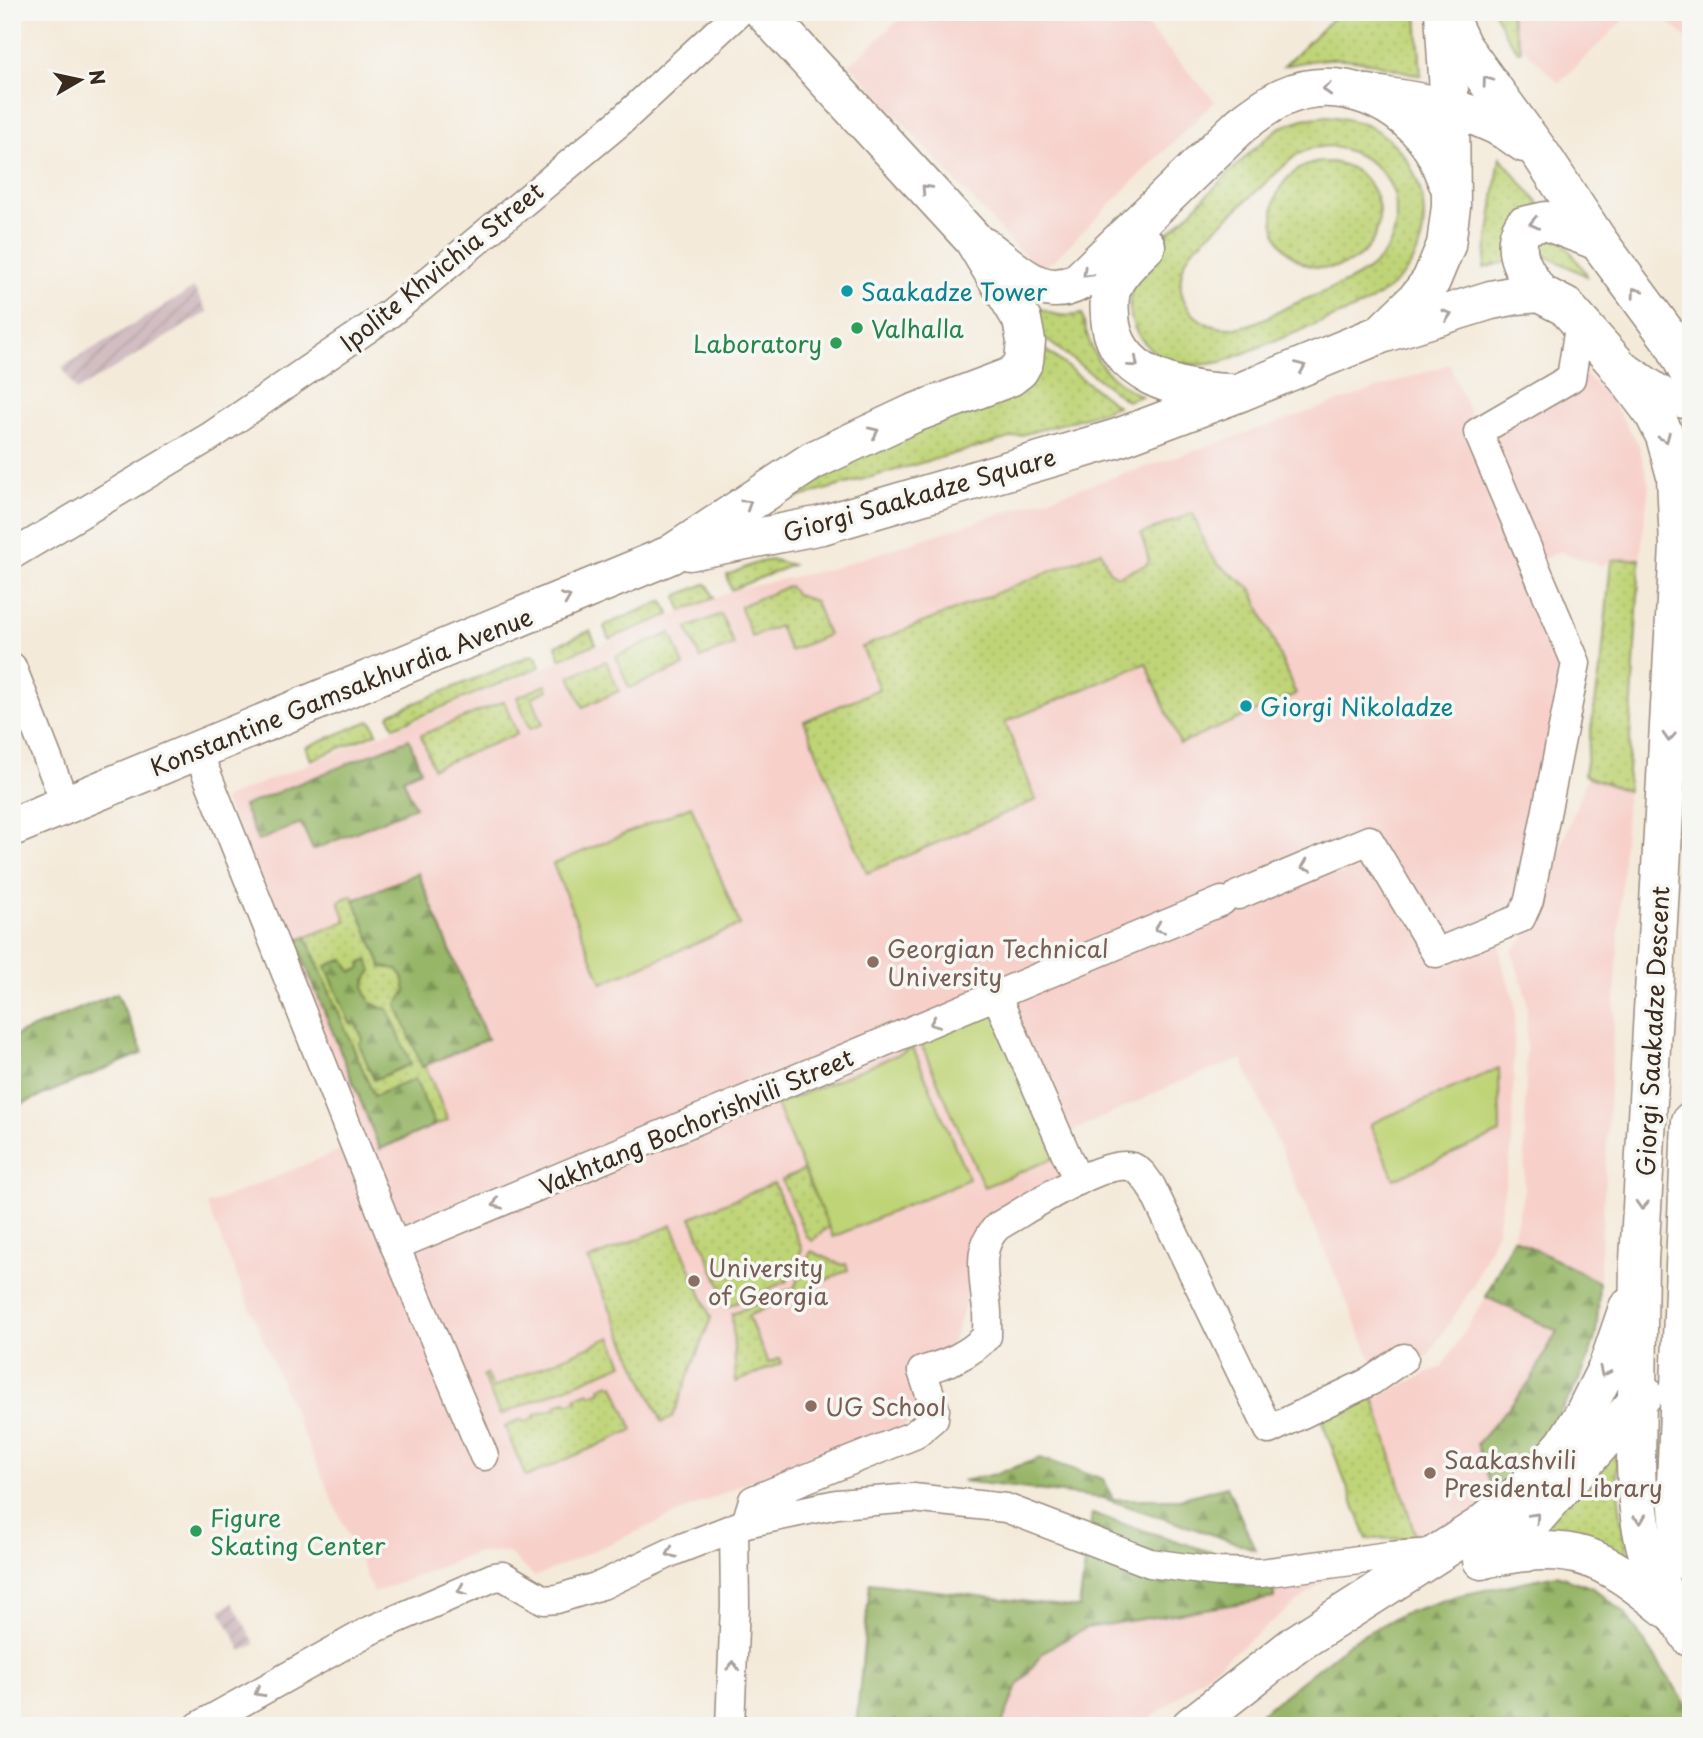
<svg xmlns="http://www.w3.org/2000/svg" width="1703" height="1738" font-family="'Playpen Sans',sans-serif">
	<defs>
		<pattern id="industrial-furrows" width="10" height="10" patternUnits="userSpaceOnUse" patternTransform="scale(1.75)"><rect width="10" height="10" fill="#d2bec2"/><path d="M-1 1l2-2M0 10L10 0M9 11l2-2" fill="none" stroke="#b5a3a6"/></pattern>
		<pattern id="grass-dots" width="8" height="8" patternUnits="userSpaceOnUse" patternTransform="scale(1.75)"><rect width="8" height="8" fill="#bfd477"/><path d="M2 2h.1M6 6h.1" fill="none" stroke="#a5b666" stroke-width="1.8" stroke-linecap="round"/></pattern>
		<pattern id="forest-firs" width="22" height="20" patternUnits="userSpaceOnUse" patternTransform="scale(1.75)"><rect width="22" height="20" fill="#97b668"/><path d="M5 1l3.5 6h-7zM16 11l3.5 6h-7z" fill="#7c9455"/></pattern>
	</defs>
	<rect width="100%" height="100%" fill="#f6f6f2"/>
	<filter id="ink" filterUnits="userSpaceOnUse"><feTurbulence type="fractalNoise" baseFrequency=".0143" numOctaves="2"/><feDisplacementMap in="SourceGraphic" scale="14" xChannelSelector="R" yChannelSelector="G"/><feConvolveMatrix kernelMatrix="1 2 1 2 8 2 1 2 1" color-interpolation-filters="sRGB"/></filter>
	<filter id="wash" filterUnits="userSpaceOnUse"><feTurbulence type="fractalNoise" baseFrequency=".00686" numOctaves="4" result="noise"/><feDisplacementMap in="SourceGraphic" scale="28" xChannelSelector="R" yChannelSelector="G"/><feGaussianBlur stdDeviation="1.57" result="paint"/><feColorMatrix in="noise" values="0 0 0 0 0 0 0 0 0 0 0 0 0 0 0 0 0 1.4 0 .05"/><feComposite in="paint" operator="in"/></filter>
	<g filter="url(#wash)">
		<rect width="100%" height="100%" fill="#f4eada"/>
		<g fill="#f7d0ca">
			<path d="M 908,12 L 1134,12 L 1215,101 L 1053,261 L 1041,268 L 1018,250 L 850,64 Z"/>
			<path d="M 1502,12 L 1632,12 L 1559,83 L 1509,33 Z"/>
			<path d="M 1657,12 L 1691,12 L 1691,38 L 1689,40 Z"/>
			<path d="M 1449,364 L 1478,432 L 1575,364 L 1610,399 L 1639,445 L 1649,485 L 1640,559 L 1611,560 L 1601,566 L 1559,551 L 1534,564 L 1571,653 L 1518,910 L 1500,944 L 1502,965 L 1515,1002 L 1512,1146 L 1497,1230 L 1472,1288 L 1427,1357 L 1380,1379 L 1242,1059 L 1181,1081 L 1054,1140 L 1070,1176 L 973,1252 L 965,1306 L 927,1415 L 834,1456 L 829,1446 L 535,1577 L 508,1553 L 475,1553 L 374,1593 L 298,1422 L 207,1205 L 365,1140 L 223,799 L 738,589 L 830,569 L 1182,455 Z"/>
			<path d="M 1588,776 L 1627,791 L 1599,1282 L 1513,1238 L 1524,1190 L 1527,1000 L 1512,951 L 1524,939 L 1534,917 Z"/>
			<path d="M 1486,1297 L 1557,1330 L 1530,1382 L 1477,1444 L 1494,1494 L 1476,1516 L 1416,1538 L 1374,1398 L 1442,1367 Z"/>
			<path d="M 1344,1565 L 1141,1726 L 1001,1726 L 1016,1689 L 1044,1652 L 1086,1628 L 1273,1598 L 1274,1567 Z"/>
		</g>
		<g fill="url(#industrial-furrows)">
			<path d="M 194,288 L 208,312 L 76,391 L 62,367 Z"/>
			<path d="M 233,1603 L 255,1644 L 242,1651 L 220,1610 Z"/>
		</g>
		<g fill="url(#grass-dots)" stroke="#7d7f4a" stroke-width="2" fill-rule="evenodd">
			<path d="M 1339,12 L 1417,12 L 1421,76 C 1392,68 1359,57 1328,59 C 1313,60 1298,63 1284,66 Z"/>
			<path d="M 1494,12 L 1509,12 L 1521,50 L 1518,51 L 1505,34 Z"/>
			<path d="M 1327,116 C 1343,118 1360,121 1374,129 C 1415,152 1434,206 1418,250 C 1409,276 1385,293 1362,306 L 1222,362 C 1193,368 1164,365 1144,342 C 1121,316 1129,286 1144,258 C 1151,245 1167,234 1178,224 C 1211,192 1243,156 1279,128 L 1303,119 ZM 1329,146 C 1358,151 1384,165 1394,194 C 1396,202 1396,212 1396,221 C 1392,273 1336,286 1296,303 C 1276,312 1253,327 1232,328 C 1187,330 1166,285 1192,250 L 1296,155 L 1312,148 Z"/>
			<path d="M 1500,157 L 1540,205 L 1507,262 L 1484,268 Z"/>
			<circle cx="1326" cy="215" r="53"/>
			<path d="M 1560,237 L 1586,273 L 1587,276 L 1540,253 L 1535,250 L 1531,239 Z"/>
			<path d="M 1032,303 C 1048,315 1063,318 1082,314 C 1090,355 1103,377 1141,396 L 1127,401 L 1039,334 Z"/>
			<path d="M 1042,347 L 1117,406 L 1089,416 L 789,500 L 832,472 Z"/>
			<path d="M 1193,513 L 1207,550 L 1219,565 L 1251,588 L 1296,694 L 1180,744 L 1146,663 L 1005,722 L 1036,800 L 867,873 L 804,721 L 879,689 L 862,647 L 1101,551 L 1109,571 L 1118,576 L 1146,565 L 1149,560 L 1141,534 Z"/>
			<path d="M 1640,559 L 1627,791 L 1584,775 L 1602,658 L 1611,560 Z"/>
			<path d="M 773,560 L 792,565 L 731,590 L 727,575 L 759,562 Z"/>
			<path d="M 705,584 L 708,585 L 714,598 L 682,611 L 677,599 L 678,595 Z"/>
			<path d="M 789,586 L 796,595 L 815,601 L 828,635 L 790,651 L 779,626 L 752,637 L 740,606 Z"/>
			<path d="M 663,601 L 670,615 L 609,639 L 604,627 L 607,624 Z"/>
			<path d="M 721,614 L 734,645 L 700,658 L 687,628 Z"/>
			<path d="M 590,631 L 596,644 L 560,659 L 556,645 Z"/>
			<path d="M 671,633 L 684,666 L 629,688 L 616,656 Z"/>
			<path d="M 532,655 L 536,656 L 540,667 L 394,727 L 389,716 L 391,713 Z"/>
			<path d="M 606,661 L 619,691 L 583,707 L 570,676 Z"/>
			<path d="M 546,685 L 548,690 L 532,697 L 543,724 L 530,729 L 517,697 Z"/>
			<path d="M 504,701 L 517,734 L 433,768 L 421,735 Z"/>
			<path d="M 369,721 L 372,722 L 377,733 L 311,760 L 306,747 Z"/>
			<path d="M 418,873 L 487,1039 L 425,1065 L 448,1120 L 380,1149 L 296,941 L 346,921 L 339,901 L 352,895 L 355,900 Z"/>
			<path d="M 804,1170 L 829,1226 L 812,1241 L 806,1236 L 782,1180 Z"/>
			<path d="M 774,1183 L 802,1249 L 787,1281 L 729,1306 L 691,1217 Z"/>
			<path d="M 672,1225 L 711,1318 L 672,1418 L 662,1422 L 588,1260 Z"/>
			<path d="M 811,1251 L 842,1265 L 846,1264 L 848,1270 L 748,1316 L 768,1363 L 780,1358 L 782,1363 L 736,1382 L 732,1314 L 794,1288 Z"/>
			<path d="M 611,1337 L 623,1364 L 500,1415 L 483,1376 L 486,1374 L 493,1388 Z"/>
			<path d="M 610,1383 L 612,1386 L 614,1385 L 633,1430 L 526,1477 L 505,1427 L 522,1419 L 524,1422 L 535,1418 L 534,1415 L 557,1408 L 557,1405 L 566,1401 L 568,1404 L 577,1400 L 576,1397 L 589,1392 L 591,1395 L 601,1391 L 600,1387 Z"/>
			<path d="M 1374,1398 L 1416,1538 L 1367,1539 L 1321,1419 Z"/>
			<path d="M 1617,1433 C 1615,1482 1620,1518 1630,1566 L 1532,1537 Z"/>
		</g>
		<g fill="url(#forest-firs)" stroke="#697043" stroke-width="2">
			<path d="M 409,739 L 421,770 L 403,778 L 415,807 L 313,850 L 301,823 L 258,841 L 243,806 Z"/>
			<path d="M 418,873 L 487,1039 L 422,1067 L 397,1005 L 406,991 L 403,976 L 397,969 L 382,967 L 354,900 Z"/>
			<path d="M 306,937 L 374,1096 L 415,1079 L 435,1125 L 380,1149 L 296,941 Z"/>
			<path d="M 344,959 L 350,970 L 353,972 L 361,968 L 360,964 L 368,960 L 372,971 C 357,987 367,1007 388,1009 L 411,1064 L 374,1080 L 359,1044 L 363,1039 L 356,1024 L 350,1023 L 326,966 Z"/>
			<path d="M 117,993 L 143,1053 L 12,1108 L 12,1037 Z"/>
			<path d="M 1513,1238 L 1599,1282 C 1598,1301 1599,1323 1594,1341 C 1578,1400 1533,1448 1494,1494 L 1477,1444 L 1530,1382 L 1557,1331 L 1486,1297 Z"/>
			<path d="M 1040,1458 L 1103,1479 L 1113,1499 L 1179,1499 L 1227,1486 L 1255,1549 L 1103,1498 L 962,1481 L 996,1474 Z"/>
			<path d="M 1092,1514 L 1255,1566 L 1274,1567 L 1274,1598 L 1086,1628 L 1044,1651 L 1016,1689 L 1001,1726 L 856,1726 L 870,1583 L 1079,1608 Z"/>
			<path d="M 1556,1575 L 1593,1588 L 1624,1612 L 1691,1711 L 1691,1726 L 1245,1726 L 1352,1641 L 1402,1614 L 1457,1596 Z"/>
		</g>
		<g fill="#bfd477" stroke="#7d7f4a" stroke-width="2">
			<path d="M 691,806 L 740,925 L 602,983 L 553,864 Z"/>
			<path d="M 992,1006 L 1057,1157 L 984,1187 L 918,1037 Z"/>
			<path d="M 913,1048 L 969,1179 L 833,1237 L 776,1105 Z"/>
			<path d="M 1499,1068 L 1500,1133 L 1394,1179 L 1370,1124 Z"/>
		</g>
	</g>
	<g filter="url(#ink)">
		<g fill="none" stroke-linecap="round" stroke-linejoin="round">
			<defs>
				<g id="minor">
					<path d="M 12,555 L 211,436 L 389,314 L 620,122 L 739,12"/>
					<path d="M 12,667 L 66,805"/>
					<path d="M 197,750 L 395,1246 L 484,1456"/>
					<path d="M 1238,895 L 1369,840 L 1436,953 L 1521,918 L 1529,900 L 1576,663 L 1478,432 L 1571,378 L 1580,321"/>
					<path d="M 996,995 L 1078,1181"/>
					<path d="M 395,1246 L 1222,901"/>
					<path d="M 746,1523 L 753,1500 L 914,1435 L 934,1418 L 935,1409 L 922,1371 C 948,1363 968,1356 987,1336 C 987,1325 988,1313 986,1302 C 984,1275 976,1247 998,1226 C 1025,1211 1103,1158 1132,1167 C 1142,1171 1145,1178 1151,1186 L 1269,1430 L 1371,1381 L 1404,1358"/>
					<path d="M 199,1726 L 369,1631 L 494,1577 L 503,1576 L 544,1600 L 557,1599 L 602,1585 L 674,1551 L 746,1523 L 837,1504 L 913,1498 L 1006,1508 L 1150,1563 L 1217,1572 L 1261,1573 L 1389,1556 L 1435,1553"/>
					<path d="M 730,1726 L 735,1605 L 734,1528"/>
				</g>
				<path id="tertiary" d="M 1628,371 L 1668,398 L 1691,403"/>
				<g id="secondary">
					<path d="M 1446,12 L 1462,46 L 1542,156 L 1598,241 L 1674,344 L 1691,377"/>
					<path d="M 1368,94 C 1423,103 1479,107 1524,143"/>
					<path d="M 1539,293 C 1525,273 1509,250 1523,226 L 1546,221 L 1598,241"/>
					<path d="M 1381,334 L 1491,300 L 1517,295 L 1539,293 L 1566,307 L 1614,361 L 1654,414 L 1665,436 L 1676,476 L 1679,546 L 1639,1261 L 1636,1463 C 1637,1537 1649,1576 1691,1638"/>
					<path d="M 1691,1121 L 1676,1484 L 1681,1542 L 1691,1564"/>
					<path d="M 1488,1558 C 1573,1541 1600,1554 1666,1608"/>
					<path d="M 1482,1560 L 1514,1538 L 1532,1522 L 1644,1394"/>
					<path d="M 1191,1726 L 1296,1644 L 1479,1527 L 1526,1488 L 1565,1444 L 1584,1414 L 1608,1366 L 1628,1308"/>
				</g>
				<g id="primary">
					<path d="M 1146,246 C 1135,257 1122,268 1114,283 C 1109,292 1109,304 1110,315 C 1112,376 1179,391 1229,393"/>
					<path d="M 984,247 C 1014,268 1040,302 1078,282 L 1242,124 C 1255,114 1268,104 1283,97 C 1338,72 1404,101 1434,151 C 1439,160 1443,171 1447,181"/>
					<path d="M 689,551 L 822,525 L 1115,439 L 1238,393 L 1381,334 L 1416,300 L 1431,281 L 1446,245 L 1451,206 L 1450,108 L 1444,12"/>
					<path d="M 12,827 L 670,555 L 812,461 L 912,414 L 1010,377 L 1019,370 L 1024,361 L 1026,341 L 1022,320 L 973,239 L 764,12"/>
				</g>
			</defs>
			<use href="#minor" stroke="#988a7c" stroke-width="31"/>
			<use href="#tertiary" stroke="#988a7c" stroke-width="36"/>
			<use href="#secondary" stroke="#988a7c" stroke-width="41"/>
			<use href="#primary" stroke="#988a7c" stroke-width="41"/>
			<use href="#minor" stroke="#fff" stroke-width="28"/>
			<use href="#tertiary" stroke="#fff" stroke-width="33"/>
			<use href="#secondary" stroke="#fff" stroke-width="38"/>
			<use href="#primary" stroke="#fff" stroke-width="38"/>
		</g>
		<defs><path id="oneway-chevron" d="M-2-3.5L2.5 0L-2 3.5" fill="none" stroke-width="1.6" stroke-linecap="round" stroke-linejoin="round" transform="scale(1.75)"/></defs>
		<g stroke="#a79f9a">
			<use href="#oneway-chevron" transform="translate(1487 81) rotate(-126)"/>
			<use href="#oneway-chevron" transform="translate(1327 89) rotate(178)"/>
			<use href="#oneway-chevron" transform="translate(926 189) rotate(-133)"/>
			<use href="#oneway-chevron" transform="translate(1534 223) rotate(168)"/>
			<use href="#oneway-chevron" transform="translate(1087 273) rotate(135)"/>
			<use href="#oneway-chevron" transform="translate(1636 292) rotate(-126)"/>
			<use href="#oneway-chevron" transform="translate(1447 315) rotate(-18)"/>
			<use href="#oneway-chevron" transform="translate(1134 363) rotate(41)"/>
			<use href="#oneway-chevron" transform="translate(1301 367) rotate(-23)"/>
			<use href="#oneway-chevron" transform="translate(874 432) rotate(-25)"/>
			<use href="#oneway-chevron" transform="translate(1665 438) rotate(68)"/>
			<use href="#oneway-chevron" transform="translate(747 504) rotate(-33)"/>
			<use href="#oneway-chevron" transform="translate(566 598) rotate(-22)"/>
			<use href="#oneway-chevron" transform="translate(1669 737) rotate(93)"/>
			<use href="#oneway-chevron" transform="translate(1306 866) rotate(157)"/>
			<use href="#oneway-chevron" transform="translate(1159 928) rotate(157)"/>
			<use href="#oneway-chevron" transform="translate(934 1023) rotate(157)"/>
			<use href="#oneway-chevron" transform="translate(497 1204) rotate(157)"/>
			<use href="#oneway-chevron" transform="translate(1642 1205) rotate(93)"/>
			<use href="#oneway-chevron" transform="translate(1604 1372) rotate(115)"/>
			<use href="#oneway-chevron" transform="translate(1535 1517) rotate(-47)"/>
			<use href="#oneway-chevron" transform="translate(1640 1519) rotate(82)"/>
			<use href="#oneway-chevron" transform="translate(671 1553) rotate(156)"/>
			<use href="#oneway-chevron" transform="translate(462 1590) rotate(157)"/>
			<use href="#oneway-chevron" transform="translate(733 1666) rotate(-88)"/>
			<use href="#oneway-chevron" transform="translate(259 1692) rotate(151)"/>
		</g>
	</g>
	<g fill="#0f9aa8" stroke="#f6f6f2" stroke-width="2.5">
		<circle cx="847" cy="291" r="7"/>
		<circle cx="1246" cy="706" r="7"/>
	</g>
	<g fill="#2e9e5b" stroke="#f6f6f2" stroke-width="2.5">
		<circle cx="857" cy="328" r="7"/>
		<circle cx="836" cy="343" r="7"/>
		<circle cx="196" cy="1531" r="7"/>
	</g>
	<g fill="#8d6e63" stroke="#f6f6f2" stroke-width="2.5">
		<circle cx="873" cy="962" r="7"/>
		<circle cx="694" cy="1281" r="7"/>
		<circle cx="811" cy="1406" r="7"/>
		<circle cx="1430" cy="1473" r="7"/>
	</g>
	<g text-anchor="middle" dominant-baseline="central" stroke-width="7" stroke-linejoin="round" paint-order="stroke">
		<g font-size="24" fill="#3b2a1e" stroke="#f6f6f2">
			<text transform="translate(441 266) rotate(-39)">Ipolite Khvichia Street</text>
			<text transform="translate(919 494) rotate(-16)">Giorgi Saakadze Square</text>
			<text transform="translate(341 691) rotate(-22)">Konstantine Gamsakhurdia Avenue</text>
			<text transform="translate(1652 1031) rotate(-87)">Giorgi Saakadze Descent</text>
			<text transform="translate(696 1121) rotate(-23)">Vakhtang Bochorishvili Street</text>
		</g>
		<g font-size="24" fill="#0d838f" stroke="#f6f6f2" text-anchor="start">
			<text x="861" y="291">Saakadze Tower</text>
			<text x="1260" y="706">Giorgi Nikoladze</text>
		</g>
		<g font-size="24" fill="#27864d" stroke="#f6f6f2" text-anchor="start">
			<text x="871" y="328">Valhalla</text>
			<text x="822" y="343" text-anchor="end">Laboratory</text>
			<text x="210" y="1517">Figure<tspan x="210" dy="28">Skating Center</tspan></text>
		</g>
		<g font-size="24" fill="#785e54" stroke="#f6f6f2" text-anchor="start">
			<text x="887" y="948">Georgian Technical<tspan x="887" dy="28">University</tspan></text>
			<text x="708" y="1267">University<tspan x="708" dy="28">of Georgia</tspan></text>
			<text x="825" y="1406">UG School</text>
			<text x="1444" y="1459">Saakashvili<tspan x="1444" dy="28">Presidental Library</tspan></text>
		</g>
	</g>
	<rect width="1703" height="1738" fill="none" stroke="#f6f6f2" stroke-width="42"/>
	<g transform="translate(80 80) rotate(81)" stroke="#f6f6f2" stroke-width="5" paint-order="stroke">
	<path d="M0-5L12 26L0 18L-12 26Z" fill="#3b2a1e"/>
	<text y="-10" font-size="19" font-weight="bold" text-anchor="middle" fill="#3b2a1e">N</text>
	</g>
</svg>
